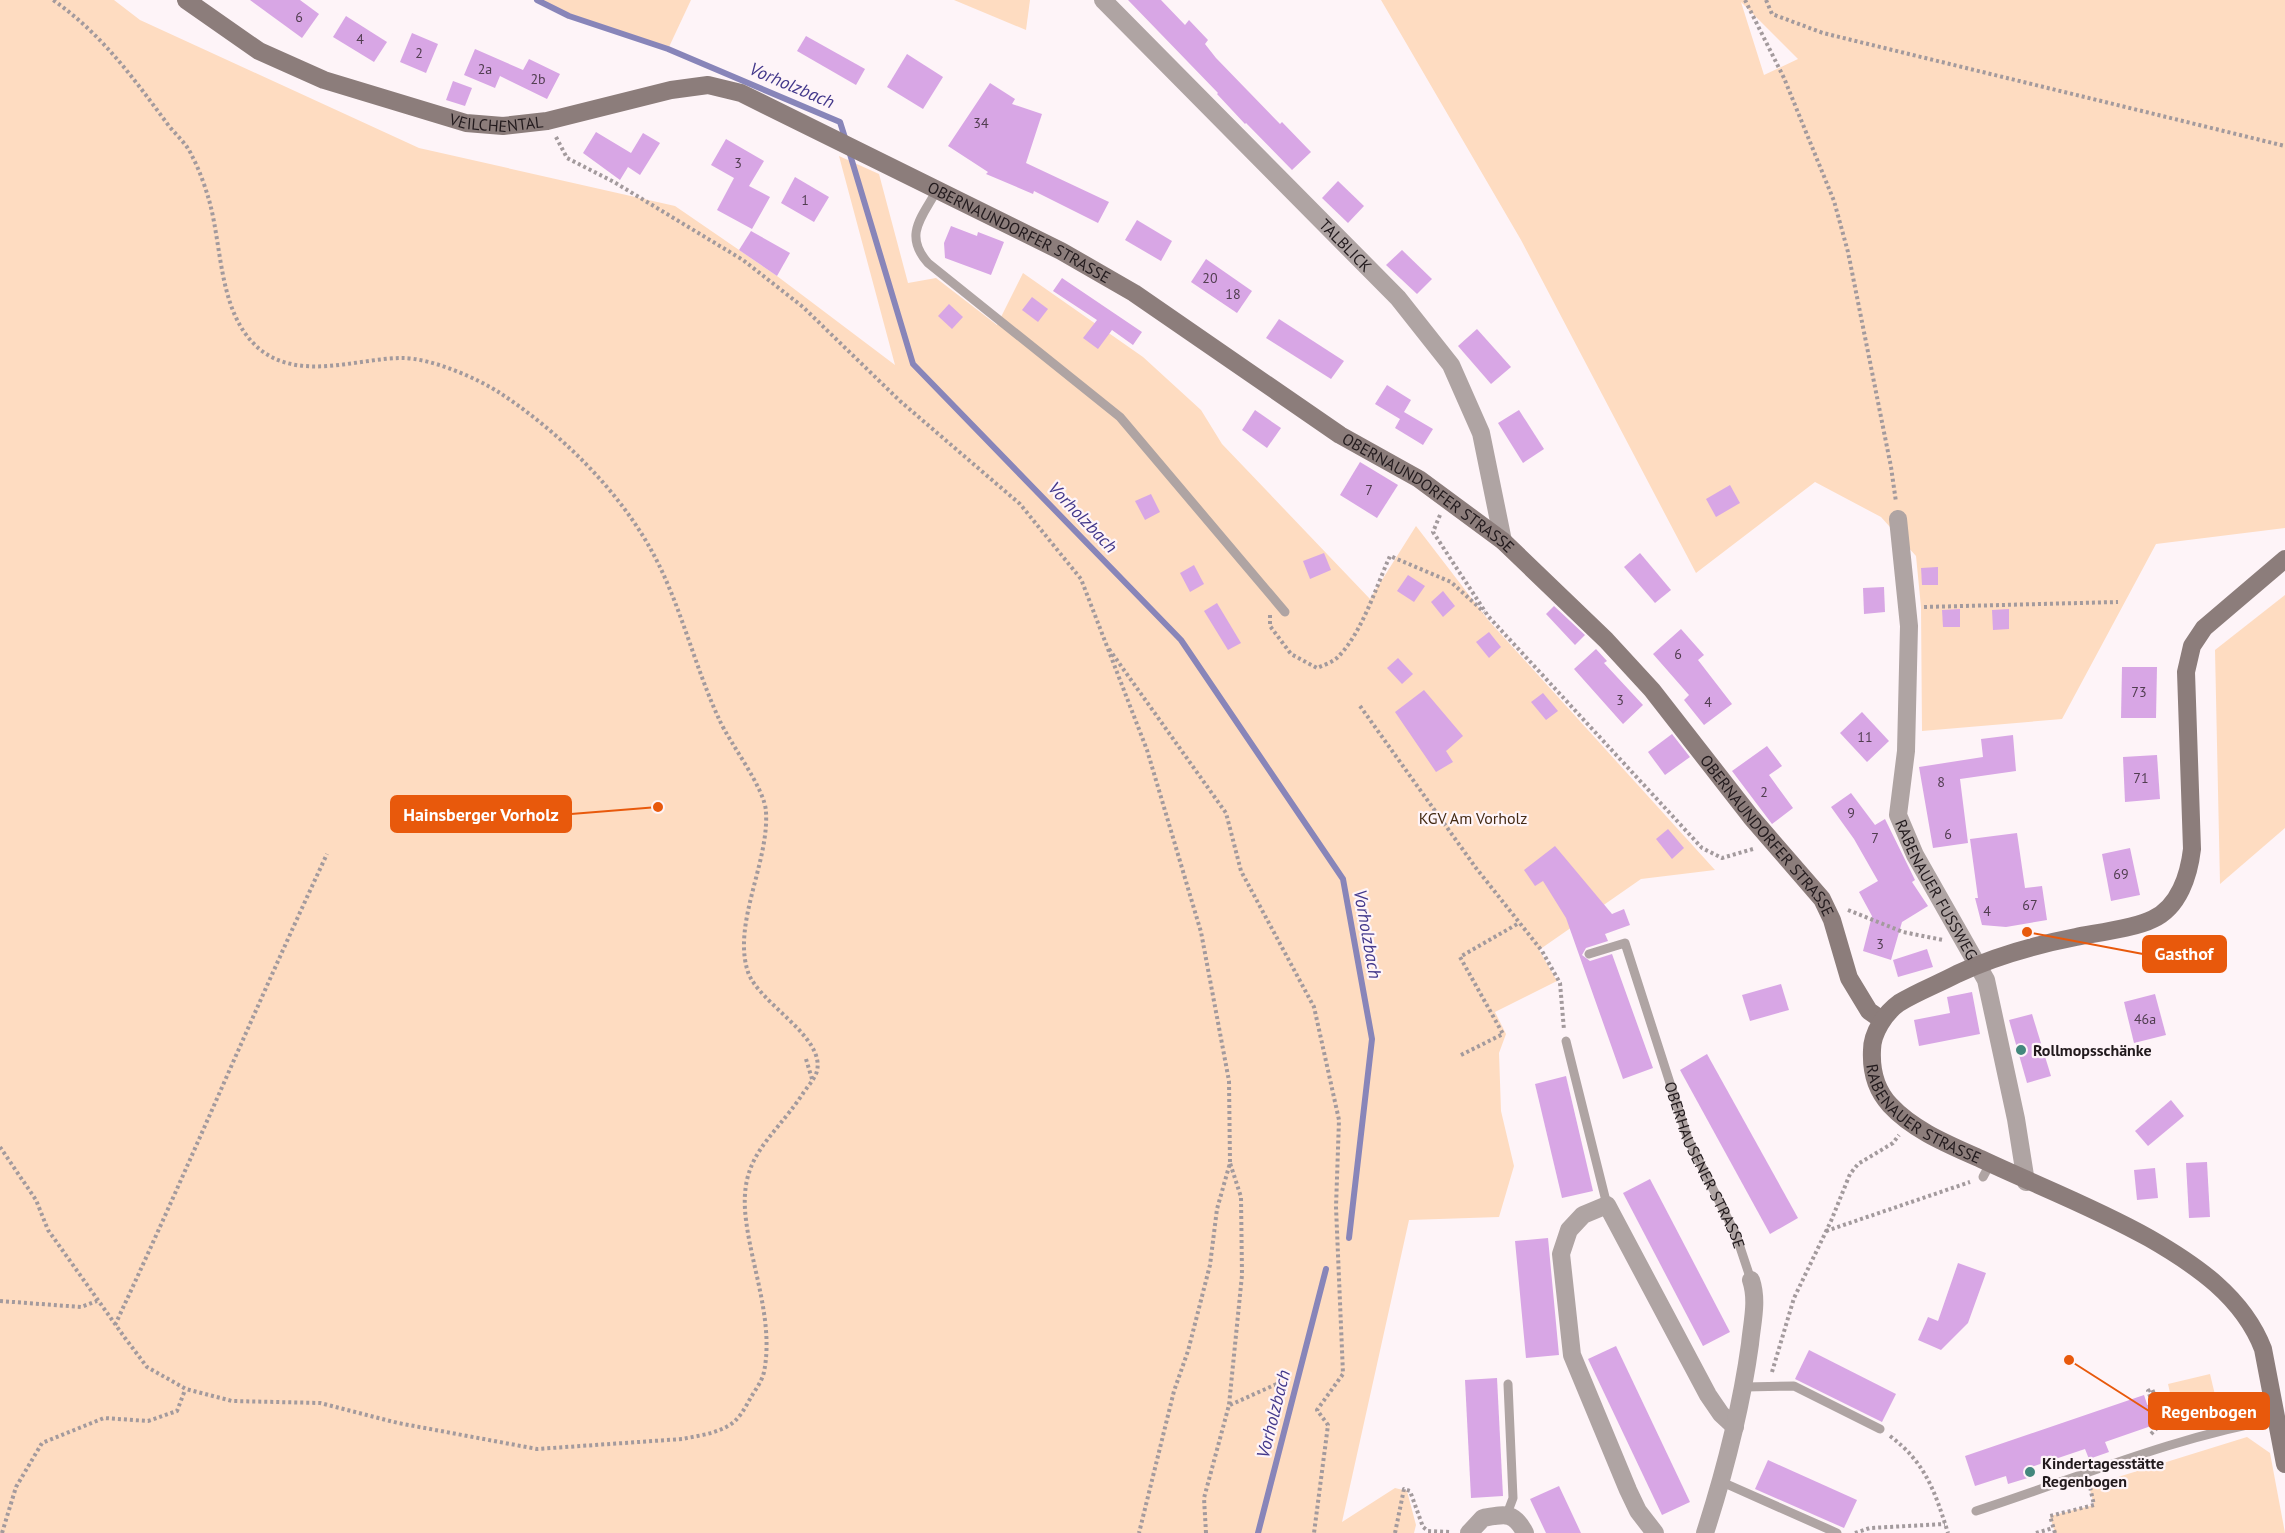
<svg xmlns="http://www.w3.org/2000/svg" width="2285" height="1533" font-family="'PT Sans',sans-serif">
	<rect width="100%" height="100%" fill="#fef4f8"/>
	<g fill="#fedcc1" fill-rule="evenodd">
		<path d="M 0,0 L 114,0 L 140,20 L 419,148 L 675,206 L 777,276 L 895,365 L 839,156 L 879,174 L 908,283 L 936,278 L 997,325 L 1023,273 L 1143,357 L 1201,410 L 1222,444 L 1370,599 L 1416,526 L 1489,621 L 1715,870 L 1641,879 L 1539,950 L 1557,981 L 1495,1012 L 1506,1034 L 1499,1053 L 1501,1111 L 1514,1166 L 1499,1217 L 1409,1220 L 1342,1522 L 1395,1488 L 1407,1491 L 1416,1525 L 1414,1533 L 0,1533 Z"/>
		<path d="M 542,0 L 691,0 L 668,49 L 569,16 Z"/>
		<path d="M 954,0 L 1030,0 L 1026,30 Z"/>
		<path d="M 1381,0 L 2285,0 L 2285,528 L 2156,544 L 2062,719 L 1922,731 L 1921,607 L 1916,556 L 1881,517 L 1815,482 L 1696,573 L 1521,240 ZM 1741,2 L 1798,59 L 1764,75 Z"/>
		<path d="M 2285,595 L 2285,828 L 2220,884 L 2215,650 Z"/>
		<path d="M 2210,1374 L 2216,1399 L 2174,1410 L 2168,1384 Z"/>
		<path d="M 2247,1437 L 2270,1453 L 2285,1533 L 2055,1533 L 2050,1516 L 2094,1505 L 2089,1486 Z"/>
	</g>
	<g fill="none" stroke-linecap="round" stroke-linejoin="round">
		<g stroke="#8885b9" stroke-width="6">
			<path d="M 537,0 L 569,16 L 668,49 L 840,122 L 846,141"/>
			<path d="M 849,151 L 913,364 L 1181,640 L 1343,879 L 1372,1039 L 1349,1238"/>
			<path d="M 1258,1533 L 1326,1269"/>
		</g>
	</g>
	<g fill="#d8a6e5">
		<path d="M 250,0 L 300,0 L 319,14 L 302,38 Z"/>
		<path d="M 1128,0 L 1161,0 L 1185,25 L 1189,20 L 1208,40 L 1205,44 L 1216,58 L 1280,124 L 1282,122 L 1311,152 L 1292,170 L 1246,123 L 1245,124 L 1217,94 L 1218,93 Z"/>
		<path d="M 346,16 L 387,42 L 374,62 L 333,37 Z"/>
		<path d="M 412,33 L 438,44 L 426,73 L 400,62 Z"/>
		<path d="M 806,36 L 865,69 L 856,85 L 797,51 Z"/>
		<path d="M 475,49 L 523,70 L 529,59 L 560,74 L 547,99 L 500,76 L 495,88 L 464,75 Z"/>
		<path d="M 907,54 L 943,77 L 923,109 L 887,87 Z"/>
		<path d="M 453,81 L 472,88 L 465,106 L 446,100 Z"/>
		<path d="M 990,83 L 1015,99 L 1012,104 L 1042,114 L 1026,163 L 1109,202 L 1098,223 L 1034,191 L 1033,194 L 986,174 L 988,172 L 948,146 Z"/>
		<path d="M 596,132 L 631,153 L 643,133 L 660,143 L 640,175 L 628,167 L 620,180 L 583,153 Z"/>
		<path d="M 726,139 L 764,161 L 749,186 L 770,197 L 752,229 L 717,210 L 734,178 L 711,165 Z"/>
		<path d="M 795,177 L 829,197 L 814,222 L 781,203 Z"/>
		<path d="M 1338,181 L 1364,206 L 1348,223 L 1322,198 Z"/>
		<path d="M 1137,220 L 1172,241 L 1161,261 L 1125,240 Z"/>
		<path d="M 951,226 L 977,236 L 978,232 L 1004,242 L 991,275 L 945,258 L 944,243 Z"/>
		<path d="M 751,231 L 790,253 L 777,276 L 739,250 Z"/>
		<path d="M 1402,250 L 1432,279 L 1417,294 L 1386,265 Z"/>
		<path d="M 1206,259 L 1252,291 L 1237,313 L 1191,282 Z"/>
		<path d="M 1062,278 L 1142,332 L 1133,345 L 1112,330 L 1098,349 L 1083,338 L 1097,320 L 1053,291 Z"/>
		<path d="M 1032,297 L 1048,309 L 1038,322 L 1022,310 Z"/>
		<path d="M 949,304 L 963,317 L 952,329 L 938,316 Z"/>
		<path d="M 1279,319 L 1344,361 L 1331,379 L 1266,338 Z"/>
		<path d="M 1477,329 L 1511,367 L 1491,384 L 1458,346 Z"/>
		<path d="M 1387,385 L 1411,400 L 1404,412 L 1433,429 L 1423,445 L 1395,428 L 1400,419 L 1375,404 Z"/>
		<path d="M 1255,410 L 1281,428 L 1267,448 L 1242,430 Z"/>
		<path d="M 1519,410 L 1544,449 L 1523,463 L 1498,423 Z"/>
		<path d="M 1360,462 L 1398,485 L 1377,518 L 1340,495 Z"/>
		<path d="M 1730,485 L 1740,503 L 1716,517 L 1706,499 Z"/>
		<path d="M 1151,494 L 1160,512 L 1145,520 L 1135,501 Z"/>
		<path d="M 1324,553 L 1331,570 L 1310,579 L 1303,561 Z"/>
		<path d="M 1640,553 L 1671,590 L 1655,603 L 1624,567 Z"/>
		<path d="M 1194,565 L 1204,584 L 1190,592 L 1180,573 Z"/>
		<path d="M 1938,567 L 1938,585 L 1922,585 L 1921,568 Z"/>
		<path d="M 1408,575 L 1425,586 L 1414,602 L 1397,591 Z"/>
		<path d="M 1884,587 L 1885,612 L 1864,614 L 1863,588 Z"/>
		<path d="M 1443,591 L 1455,606 L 1443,617 L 1431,602 Z"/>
		<path d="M 1217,603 L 1241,643 L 1228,650 L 1204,611 Z"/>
		<path d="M 1554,606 L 1585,635 L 1575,645 L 1546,614 Z"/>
		<path d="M 1960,609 L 1960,627 L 1943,627 L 1942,610 Z"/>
		<path d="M 2009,609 L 2009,629 L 1993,630 L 1992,610 Z"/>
		<path d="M 1681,629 L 1704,655 L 1698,660 L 1732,704 L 1704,725 L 1684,700 L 1689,695 L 1653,654 Z"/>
		<path d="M 1489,632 L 1501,647 L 1489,658 L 1476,642 Z"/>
		<path d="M 1596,649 L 1607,661 L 1604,663 L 1643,705 L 1623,724 L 1574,669 Z"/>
		<path d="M 1398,658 L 1413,674 L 1402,684 L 1387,668 Z"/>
		<path d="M 2122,667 L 2157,667 L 2156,718 L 2121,718 Z"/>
		<path d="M 1424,690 L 1463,736 L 1446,751 L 1453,762 L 1436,772 L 1395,712 Z"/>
		<path d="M 1543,693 L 1558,711 L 1546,720 L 1531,702 Z"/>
		<path d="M 1862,712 L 1889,741 L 1867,762 L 1840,733 Z"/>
		<path d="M 1672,734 L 1690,757 L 1665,775 L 1648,752 Z"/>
		<path d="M 2013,735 L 2016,771 L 1960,779 L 1968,843 L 1933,848 L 1919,767 L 1983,757 L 1981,739 Z"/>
		<path d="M 1767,746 L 1782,766 L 1769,775 L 1793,808 L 1772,824 L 1732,771 Z"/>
		<path d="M 2157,755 L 2160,799 L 2125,802 L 2123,757 Z"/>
		<path d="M 1851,793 L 1875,825 L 1885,819 L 1915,880 L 1912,882 L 1928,906 L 1902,922 L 1891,960 L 1863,951 L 1872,916 L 1859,892 L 1878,881 L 1854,839 L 1831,807 Z"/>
		<path d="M 1668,829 L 1684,848 L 1672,859 L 1656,839 Z"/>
		<path d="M 2017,833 L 2025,888 L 2042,886 L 2047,920 L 2006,927 L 1982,925 L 1975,898 L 1978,898 L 1970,839 Z"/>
		<path d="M 1555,846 L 1612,914 L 1624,909 L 1630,925 L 1605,934 L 1608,941 L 1586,948 L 1582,955 L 1590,961 L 1612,954 L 1653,1068 L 1623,1079 L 1566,918 L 1543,881 L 1535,886 L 1524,870 Z"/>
		<path d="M 2130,848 L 2140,895 L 2111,901 L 2102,854 Z"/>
		<path d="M 1927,949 L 1933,967 L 1898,977 L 1893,960 Z"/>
		<path d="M 1781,984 L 1789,1010 L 1750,1021 L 1742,995 Z"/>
		<path d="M 1972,992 L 1980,1034 L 1919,1046 L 1914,1020 L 1950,1013 L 1947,997 Z"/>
		<path d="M 2155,994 L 2166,1035 L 2134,1043 L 2124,1002 Z"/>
		<path d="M 2032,1014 L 2051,1076 L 2027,1083 L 2009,1020 Z"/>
		<path d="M 1707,1054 L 1798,1218 L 1770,1234 L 1680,1070 Z"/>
		<path d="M 1566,1076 L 1593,1191 L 1562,1198 L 1535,1084 Z"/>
		<path d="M 2171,1100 L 2184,1116 L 2148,1146 L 2135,1131 Z"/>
		<path d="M 2207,1162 L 2210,1217 L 2189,1218 L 2186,1163 Z"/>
		<path d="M 2155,1168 L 2158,1198 L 2137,1200 L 2134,1170 Z"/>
		<path d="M 1650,1179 L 1730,1332 L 1703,1346 L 1623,1193 Z"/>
		<path d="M 1548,1238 L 1559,1355 L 1526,1358 L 1515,1241 Z"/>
		<path d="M 1958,1263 L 1986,1273 L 1968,1323 L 1941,1350 L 1918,1340 L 1928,1317 L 1938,1321 Z"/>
		<path d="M 1616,1346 L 1690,1502 L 1662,1515 L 1588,1359 Z"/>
		<path d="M 1809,1350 L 1896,1394 L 1882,1422 L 1795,1379 Z"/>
		<path d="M 1497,1378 L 1503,1496 L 1471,1498 L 1465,1380 Z"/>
		<path d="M 2144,1395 L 2154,1425 L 2105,1442 L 2109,1452 L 2089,1459 L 2085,1449 L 2028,1468 L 2031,1477 L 2008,1484 L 2006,1476 L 1975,1486 L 1965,1456 Z"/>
		<path d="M 1768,1460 L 1857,1500 L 1844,1528 L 1755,1489 Z"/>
		<path d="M 1559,1486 L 1581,1533 L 1546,1533 L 1530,1499 Z"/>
	</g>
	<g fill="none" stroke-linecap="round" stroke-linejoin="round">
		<g stroke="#a39a9d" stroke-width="4" stroke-dasharray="3 3" stroke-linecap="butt">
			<path d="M 1745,0 L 1784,78 L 1834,201 L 1848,252 L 1891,467 L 1896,502"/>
			<path d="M 1766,0 L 1772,14 L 1823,33 L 2285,146"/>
			<path d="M 556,137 L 567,158 L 614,182 L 743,260 L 803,307 L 900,401 L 1020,504 L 1081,579 L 1147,750 L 1201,932 L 1229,1081 L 1230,1163 L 1217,1209 L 1210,1265 L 1188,1351 L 1174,1391 L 1139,1533"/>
			<path d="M 1440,515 L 1433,532 L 1488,616 L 1702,848 L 1722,858 L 1753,849"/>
			<path d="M 1924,607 L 2118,602"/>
			<path d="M 1270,615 L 1270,626 L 1291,654 L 1317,668 C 1324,665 1333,662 1338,657 C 1363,631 1375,589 1390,556 L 1451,582 L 1484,612"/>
			<path d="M 1109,649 L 1226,813 L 1241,871 L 1314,1007 L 1339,1120 L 1336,1207 L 1343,1374 L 1317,1410 L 1328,1425 L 1314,1533"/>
			<path d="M 1360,706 L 1476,868 L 1542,951 L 1560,983 L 1564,1030"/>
			<path d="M 1848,910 L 1903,932 L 1943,940"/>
			<path d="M 1461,1055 L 1503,1034 L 1460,957 L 1519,923"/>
			<path d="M 806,1059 L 812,1079"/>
			<path d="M 0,1147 L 36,1200 L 48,1230 L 125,1338 L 147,1367 L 186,1389 L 232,1401 L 320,1403 L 398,1423 L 537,1449 L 682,1439 C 697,1436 714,1434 728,1426 C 739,1420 745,1408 751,1397 C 756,1389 762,1381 764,1372 C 774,1322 752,1269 746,1220 C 738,1157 770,1142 802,1095 C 806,1088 815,1079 817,1071 C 825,1036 759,1004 748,972 C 732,924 769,863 766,812 C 765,788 730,744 719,719 C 695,667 682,610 656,559 C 622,493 562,434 500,393 C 477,378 431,358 402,358 C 359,358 302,381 262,351 C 218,317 223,249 209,200 C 205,186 199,169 192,156 C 187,144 177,136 169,126 C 134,79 102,34 53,0"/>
			<path d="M 1826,1231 L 1970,1182"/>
			<path d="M 0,1301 L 81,1307 L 97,1301"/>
			<path d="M 115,1325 C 188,1169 254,1010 327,854"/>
			<path d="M 1772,1372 L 1794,1298 L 1831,1221 L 1850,1174 L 1858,1164 L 1893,1143 L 1899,1135"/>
			<path d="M 2158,1404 L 2152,1389 L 2148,1391 L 2161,1424"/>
			<path d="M 1230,1405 L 1290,1378"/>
			<path d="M 2151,1434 L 2161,1424 L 2173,1422"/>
			<path d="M 1890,1436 C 1926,1463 1935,1492 1948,1533"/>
			<path d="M 2,1533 L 16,1487 L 42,1443 L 104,1418 L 148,1421 L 177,1411 L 185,1390"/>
			<path d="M 1206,1533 L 1204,1498 L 1229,1405 L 1242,1275 L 1241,1197 L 1230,1163"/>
			<path d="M 1395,1533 L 1404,1489 L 1410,1491 L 1423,1527 L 1428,1531 L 1451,1532"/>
			<path d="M 1855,1533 L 1870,1528 L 1945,1524"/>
			<path d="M 2036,1533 L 2053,1528"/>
			<path d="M 2055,1533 L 2050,1516 L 2094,1505 L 2090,1487"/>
		</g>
		<g stroke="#afa4a3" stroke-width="9">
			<path d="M 937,190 C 922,217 903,235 928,263 L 1120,417 L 1285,612"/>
			<path id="s1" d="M 1589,954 L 1625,943 L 1688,1139 L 1736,1235 L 1751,1280"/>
			<path d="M 1566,1041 L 1607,1205"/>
			<path d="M 1983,1177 L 1990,1164"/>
			<path d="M 1745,1387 L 1794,1386 L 1880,1429"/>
			<path d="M 1722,1482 L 1837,1533"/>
			<path d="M 1976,1511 C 2075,1479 2173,1437 2277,1419"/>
			<path d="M 1507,1514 L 1513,1498 L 1508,1384"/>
		</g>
		<g stroke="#afa4a3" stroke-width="18">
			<path id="s2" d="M 1103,0 L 1398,298 L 1451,365 L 1481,433 L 1503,541"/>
			<path id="s3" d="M 1898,519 L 1909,626 L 1906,751 L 1898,815 L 1915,855 L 1986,980 L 2016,1119 L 2026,1182"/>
			<path d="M 1469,1533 L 1483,1518 C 1505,1514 1514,1511 1525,1533"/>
			<path d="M 1655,1533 L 1638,1511 L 1628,1490 L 1572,1355 L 1561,1254 L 1569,1230 L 1583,1215 L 1607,1205 L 1708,1395 L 1721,1414 L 1735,1427"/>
			<path d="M 1705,1533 C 1725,1471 1741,1409 1750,1344 C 1752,1322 1758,1301 1751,1280"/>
		</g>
		<g stroke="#8c7d7b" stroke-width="18">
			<path id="s4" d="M 186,0 L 259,51 L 324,80 L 466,123 L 503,126 L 547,121 L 671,90 L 708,85 L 741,93 L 1061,251 L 1134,293 L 1340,435 L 1419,479 L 1503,541 L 1606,640 L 1652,690 L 1751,817 L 1822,899 L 1832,920 L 1849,978 L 1869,1011 L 1882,1020"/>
			<path id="s5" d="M 2285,559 L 2204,628 L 2192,646 L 2186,672 L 2192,849 C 2189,875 2179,907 2153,919 C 2136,928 2096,933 2076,937 C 2035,945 1995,956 1957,974 C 1938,984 1917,992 1899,1003 C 1885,1013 1872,1033 1872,1050 C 1871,1070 1876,1090 1890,1105 C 1914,1131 1950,1145 1981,1159 C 2036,1185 2096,1208 2149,1238 C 2196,1265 2243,1297 2263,1349 L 2285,1464"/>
		</g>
		<path stroke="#a39a9d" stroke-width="4" stroke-dasharray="3 3" stroke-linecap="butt" d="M 2148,1407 L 2158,1404"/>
	</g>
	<g fill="#43887d" stroke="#fef4f8" stroke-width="2">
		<circle cx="2021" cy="1050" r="6"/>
		<circle cx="2030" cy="1472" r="6"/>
	</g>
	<g text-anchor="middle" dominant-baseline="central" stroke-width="4.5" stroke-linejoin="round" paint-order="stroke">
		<g font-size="14" fill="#503d4f">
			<text x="299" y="17">6</text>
			<text x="360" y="39">4</text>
			<text x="419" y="53">2</text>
			<text x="485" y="69">2a</text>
			<text x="538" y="79">2b</text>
			<text x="981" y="123">34</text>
			<text x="738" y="163">3</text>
			<text x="805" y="200">1</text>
			<text x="1210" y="278">20</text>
			<text x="1233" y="294">18</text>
			<text x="1369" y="490">7</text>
			<text x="1678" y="654">6</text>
			<text x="2139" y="692">73</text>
			<text x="1620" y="700">3</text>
			<text x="1708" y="702">4</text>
			<text x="1865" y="737">11</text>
			<text x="2141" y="778">71</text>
			<text x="1941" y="782">8</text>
			<text x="1764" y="792">2</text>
			<text x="1851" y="813">9</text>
			<text x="1948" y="834">6</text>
			<text x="1875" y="838">7</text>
			<text x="2121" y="874">69</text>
			<text x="2030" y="905">67</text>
			<text x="1987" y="911">4</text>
			<text x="1880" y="944">3</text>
			<text x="2145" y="1019">46a</text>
		</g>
		<g font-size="16" fill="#221a1d" stroke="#fef4f8">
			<text stroke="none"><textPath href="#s4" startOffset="339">VEILCHENTAL</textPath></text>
			<text stroke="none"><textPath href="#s4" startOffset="900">OBERNAUNDORFER STRASSE</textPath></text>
			<text stroke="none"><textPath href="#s2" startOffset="345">TALBLICK</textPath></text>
			<text stroke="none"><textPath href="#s4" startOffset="1386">OBERNAUNDORFER STRASSE</textPath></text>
			<text stroke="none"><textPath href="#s4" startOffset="1872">OBERNAUNDORFER STRASSE</textPath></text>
			<text stroke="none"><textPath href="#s3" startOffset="381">RABENAUER FUSSWEG</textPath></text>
			<text stroke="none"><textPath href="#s5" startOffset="830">RABENAUER STRASSE</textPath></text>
			<text stroke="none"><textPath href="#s1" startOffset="274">OBERHAUSENER STRASSE</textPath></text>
		</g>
		<g font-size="16" fill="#442a13" stroke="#fef4f8">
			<text x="1473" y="818">KGV Am Vorholz</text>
		</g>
		<g font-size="16" font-weight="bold" fill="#221a1d" stroke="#fef4f8" text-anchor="start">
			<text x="2033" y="1050">Rollmopsschänke</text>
			<text x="2042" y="1463">Kindertagesstätte<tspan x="2042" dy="18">Regenbogen</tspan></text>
		</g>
		<g font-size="18" font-style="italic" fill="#43388b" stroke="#fef4f8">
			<text transform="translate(792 85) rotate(23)">Vorholzbach</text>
			<text transform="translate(1083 517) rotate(46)">Vorholzbach</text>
			<text transform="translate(1368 934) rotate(80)">Vorholzbach</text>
			<text transform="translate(1273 1414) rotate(-76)">Vorholzbach</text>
		</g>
	</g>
	<path fill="none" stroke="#e8590c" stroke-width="2" d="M658 807L571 814M2027 932L2143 954M2069 1360L2149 1411"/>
	<g fill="#e8590c" stroke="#fef4f8" stroke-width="2">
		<circle cx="658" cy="807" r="6"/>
		<circle cx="2027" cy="932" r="6"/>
		<circle cx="2069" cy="1360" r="6"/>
	</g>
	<g fill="#e8590c" stroke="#e8590c" stroke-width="2">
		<rect x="391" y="796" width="180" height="36" rx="6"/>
		<rect x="2143" y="936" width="83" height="36" rx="6"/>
		<rect x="2149" y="1393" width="120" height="36" rx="6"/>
	</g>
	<g font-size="18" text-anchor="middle" font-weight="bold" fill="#fff">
		<text x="481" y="821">Hainsberger Vorholz</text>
		<text x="2184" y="960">Gasthof</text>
		<text x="2209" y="1418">Regenbogen</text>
	</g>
</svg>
